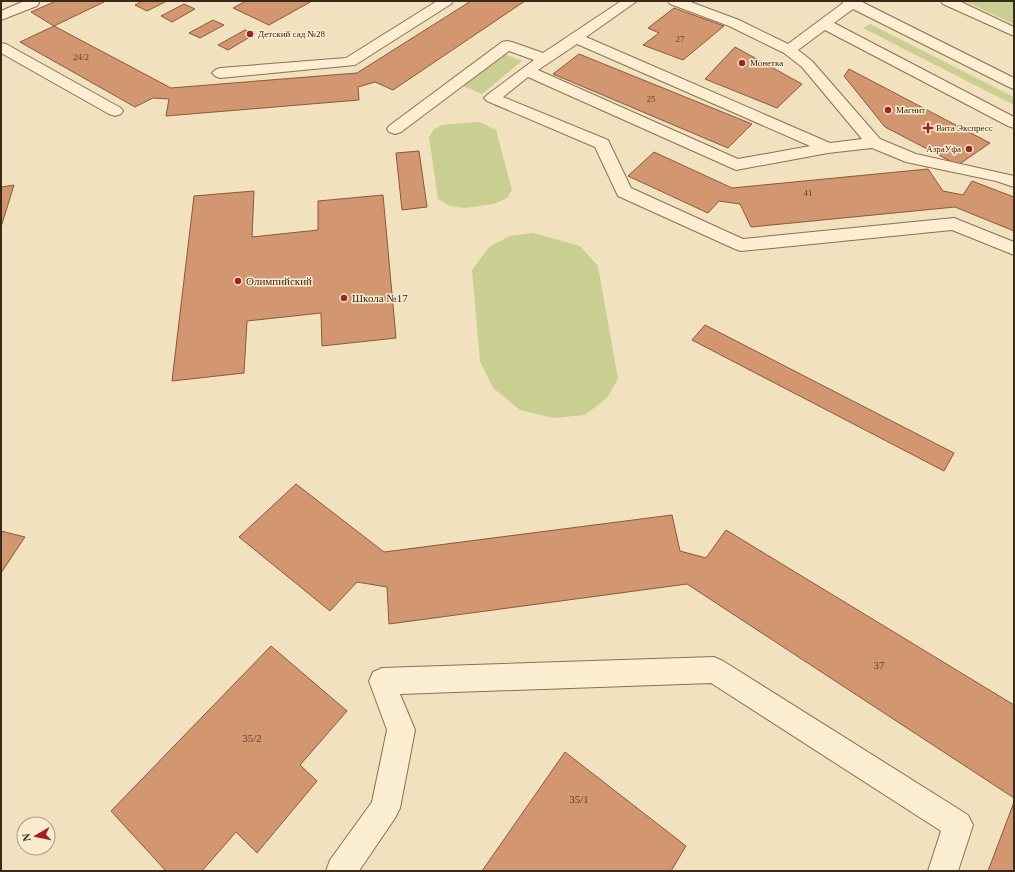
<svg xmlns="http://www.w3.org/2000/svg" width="1015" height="872" font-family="Georgia,serif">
	<rect width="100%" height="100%" fill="#f1e1be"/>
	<g fill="#c9cf91">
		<path d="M 964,1 L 1014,1 L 1014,24 Z"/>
		<path d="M 870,24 L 1014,97 L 1014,105 L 863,28 Z"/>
		<path d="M 491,49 L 522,61 L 482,94 L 449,80 Z"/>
		<path d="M 479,122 L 496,130 L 512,190 L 507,198 L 494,204 L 464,208 L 450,206 L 438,199 L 429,137 L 434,129 L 442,125 Z"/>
		<path d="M 533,233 L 580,246 L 598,266 L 618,379 L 607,398 L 585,415 L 554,418 L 520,410 L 493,388 L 480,361 L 472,270 L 489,247 L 510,236 Z"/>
	</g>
	<g fill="#d29771" stroke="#8b583a">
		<path d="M 56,1 L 106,1 L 54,26 L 31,12 Z"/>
		<path d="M 143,1 L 167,1 L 147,11 L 135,5 Z"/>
		<path d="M 246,1 L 312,1 L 269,25 L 233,8 Z"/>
		<path d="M 471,1 L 525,1 L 393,90 L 375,82 L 358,87 L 359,100 L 166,116 L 169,99 L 153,98 L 135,107 L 20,42 L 54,26 L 171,88 L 357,73 Z"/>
		<path d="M 184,4 L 195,9 L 172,22 L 161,16 Z"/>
		<path d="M 674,8 L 724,26 L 683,60 L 643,45 L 659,33 L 648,28 Z"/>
		<path d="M 213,20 L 224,25 L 200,38 L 189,33 Z"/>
		<path d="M 245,30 L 255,34 L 228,50 L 218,45 Z"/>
		<path d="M 735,47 L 802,84 L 777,108 L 705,79 Z"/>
		<path d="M 579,54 L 752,124 L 728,148 L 553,74 Z"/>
		<path d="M 849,69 L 990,143 L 958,165 L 885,127 L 844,76 Z"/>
		<path d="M 419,151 L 427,207 L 402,210 L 396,153 Z"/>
		<path d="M 654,152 L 732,188 L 928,169 L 943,191 L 963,195 L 972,181 L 1014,197 L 1014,231 L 955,207 L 751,227 L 740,204 L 719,201 L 708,213 L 628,176 Z"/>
		<path d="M 14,185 L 1,227 L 1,187 Z"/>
		<path d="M 254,191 L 252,237 L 318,230 L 318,201 L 383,195 L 396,338 L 322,346 L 321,313 L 247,321 L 244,373 L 172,381 L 194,196 Z"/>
		<path d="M 705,325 L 954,453 L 944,471 L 692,340 Z"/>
		<path d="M 296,484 L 384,552 L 672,515 L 680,551 L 706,558 L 726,530 L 1014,705 L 1014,798 L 687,584 L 389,624 L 387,587 L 357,582 L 330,611 L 239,537 Z"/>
		<path d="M 1,531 L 25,537 L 1,573 Z"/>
		<path d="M 271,646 L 347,711 L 300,765 L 317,781 L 257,853 L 236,832 L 202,871 L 166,871 L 111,811 Z"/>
		<path d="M 565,752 L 686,846 L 671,871 L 482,871 Z"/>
		<path d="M 1014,802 L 1014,871 L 988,871 Z"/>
	</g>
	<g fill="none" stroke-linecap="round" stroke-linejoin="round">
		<defs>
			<g id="minor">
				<path d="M 21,1 L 37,1 L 39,3 L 37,6 L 1,20 L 1,11 L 22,2 Z"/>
				<path d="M 437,1 L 453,1 L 451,4 L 355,65 L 220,78 L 215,76 L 212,73 L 215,70 L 220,68 L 346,58 Z"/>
				<path d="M 621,1 L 637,1 L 586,37 L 830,143 L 862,139 L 802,67 L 784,53 L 729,26 L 670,4 L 668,1 L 688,1 L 739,20 L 788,44 L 843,3 L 842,1 L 860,1 L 1014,78 L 1014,89 L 1009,87 L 853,9 L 834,23 L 1014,117 L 1014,128 L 1008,126 L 825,30 L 798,50 L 812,61 L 880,139 L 916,154 L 1014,176 L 1014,187 L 996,181 L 906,162 L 872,148 L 828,153 L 736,170 L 528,77 L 503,97 L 608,140 L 631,188 L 743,239 L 954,218 L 1014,242 L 1014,255 L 952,230 L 741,251 L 735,249 L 618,196 L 595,147 L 487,101 L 484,98 L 487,95 L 534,60 L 509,51 L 401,132 L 395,134 L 389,132 L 387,129 L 389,126 L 502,42 L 507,41 L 512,42 L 543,53 ZM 577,44 L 810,146 L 738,159 L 538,70 Z"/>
				<path d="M 941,1 L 959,1 L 1014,27 L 1014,36 L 943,4 Z"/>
				<path d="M 1,43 L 6,44 L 121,108 L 123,111 L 121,114 L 115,116 L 109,114 L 1,53 Z"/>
				<path d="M 714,657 L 723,661 L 968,815 L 973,825 L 958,871 L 928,871 L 941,831 L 711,683 L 400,694 L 415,730 L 400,808 L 395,818 L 359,871 L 326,871 L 330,860 L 372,802 L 387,730 L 369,681 L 373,672 L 382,668 Z"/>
			</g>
		</defs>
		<use href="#minor" stroke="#8a7055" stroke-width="2"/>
		<use href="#minor" fill="#fbeed1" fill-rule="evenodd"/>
	</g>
	<g fill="#9d2125" stroke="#f8ebce" stroke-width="1.5">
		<circle cx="250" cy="34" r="4"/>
		<circle cx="742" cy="63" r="4"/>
		<circle cx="888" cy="110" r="4"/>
		<path d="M926 122h4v4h4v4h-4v4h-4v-4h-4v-4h4z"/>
		<circle cx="969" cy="149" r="4"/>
		<circle cx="238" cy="281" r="4"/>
		<circle cx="344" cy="298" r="4"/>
	</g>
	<g text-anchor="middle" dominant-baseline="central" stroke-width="3" stroke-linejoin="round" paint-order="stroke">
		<g font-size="9" fill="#38291b" stroke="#f8ebce" text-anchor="start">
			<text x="258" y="34">Детский сад №28</text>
			<text x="750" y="63">Монетка</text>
			<text x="896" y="110">Магнит</text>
			<text x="936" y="128">Вита Экспресс</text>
			<text x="961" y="149" text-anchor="end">АзраУфа</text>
		</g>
		<g font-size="9" fill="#5e4430">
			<text x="680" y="39">27</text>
			<text x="81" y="57">24/2</text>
			<text x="651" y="99">25</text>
			<text x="808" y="193">41</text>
		</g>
		<g font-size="11" fill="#38291b" stroke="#f8ebce" text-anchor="start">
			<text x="246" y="281">Олимпийский</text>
			<text x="352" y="298">Школа №17</text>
		</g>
		<g font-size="11" fill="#5e4430">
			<text x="879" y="665">37</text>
			<text x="252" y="738">35/2</text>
			<text x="579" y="799">35/1</text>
		</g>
	</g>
	<rect width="1015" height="872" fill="none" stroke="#38291b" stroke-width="4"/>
	<g transform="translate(36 836) rotate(261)"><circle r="19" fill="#f8ebce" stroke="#ab9d86"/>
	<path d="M0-3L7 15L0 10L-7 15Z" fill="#9d2125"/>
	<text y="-6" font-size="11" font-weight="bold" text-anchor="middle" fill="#38291b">N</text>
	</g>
</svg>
